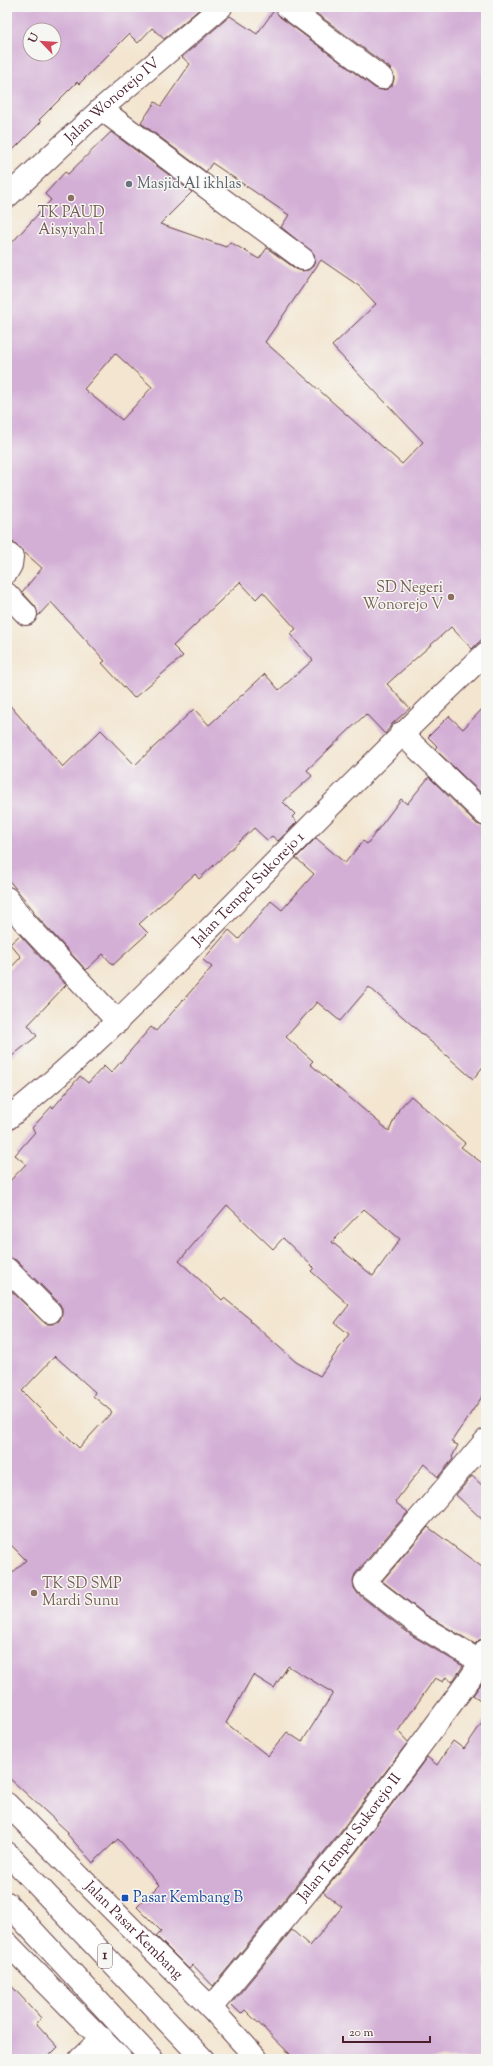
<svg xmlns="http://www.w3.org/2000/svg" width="493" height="2066" font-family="'Sorts Mill Goudy',serif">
	<rect width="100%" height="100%" fill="#f6f6f2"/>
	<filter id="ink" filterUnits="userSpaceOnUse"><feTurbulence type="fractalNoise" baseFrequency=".025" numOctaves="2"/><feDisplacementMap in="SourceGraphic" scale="8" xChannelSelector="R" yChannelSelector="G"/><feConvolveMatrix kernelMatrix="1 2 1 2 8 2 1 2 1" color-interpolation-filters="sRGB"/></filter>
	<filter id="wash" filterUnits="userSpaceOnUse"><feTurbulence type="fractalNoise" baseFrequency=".012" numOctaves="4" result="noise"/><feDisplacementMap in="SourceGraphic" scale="16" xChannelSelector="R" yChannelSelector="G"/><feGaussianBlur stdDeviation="0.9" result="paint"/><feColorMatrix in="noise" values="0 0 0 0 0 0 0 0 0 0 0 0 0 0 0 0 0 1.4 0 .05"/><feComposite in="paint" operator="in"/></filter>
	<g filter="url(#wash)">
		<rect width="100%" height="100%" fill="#f3e5cf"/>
		<g id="blocks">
			<g fill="#d3aed5" fill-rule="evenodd">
				<path d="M 7,7 L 202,7 L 164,39 L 152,28 L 138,43 L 129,34 L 79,84 L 77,82 L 39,120 L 41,122 L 7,156 ZM 30,30 L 54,30 L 54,54 L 30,54 Z"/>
				<path d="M 314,7 L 486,7 L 486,635 L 472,649 L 451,627 L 387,684 L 410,708 L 392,724 L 385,734 L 366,714 L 307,770 L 312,776 L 283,802 L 295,814 L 292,817 L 297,822 L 278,841 L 272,836 L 267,840 L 254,828 L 199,879 L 195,874 L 139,924 L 148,933 L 113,965 L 103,954 L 86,970 L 33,912 L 34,911 L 7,878 L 7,702 L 63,767 L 101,730 L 135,765 L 194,709 L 209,725 L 265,674 L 279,690 L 313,660 L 290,634 L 296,629 L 263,592 L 256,599 L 240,582 L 173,646 L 183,656 L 134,698 L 102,663 L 105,661 L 51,602 L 38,616 L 35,606 L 22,592 L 42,568 L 7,537 L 7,248 L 51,200 L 45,194 L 65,172 L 68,174 L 111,132 L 192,192 L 160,224 L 226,247 L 230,242 L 259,259 L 267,248 L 296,269 L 302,271 L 308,270 L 313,266 L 315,261 L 314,254 L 281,227 L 289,215 L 212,163 L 206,172 L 141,123 L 155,102 L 161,106 L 190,64 L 182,57 L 230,16 L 257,34 L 275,9 L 280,17 L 375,88 L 381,90 L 387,89 L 392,86 L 394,79 L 393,73 L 390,68 L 312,10 ZM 321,260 L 359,286 L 376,304 L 332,346 L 423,442 L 402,464 L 265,342 ZM 115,353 L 152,387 L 122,420 L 84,389 Z"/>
				<path d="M 486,705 L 486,798 L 435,749 L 437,746 L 428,737 L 449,716 L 463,729 Z"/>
				<path d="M 429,777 L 477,824 L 486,827 L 486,1063 L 473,1079 L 369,987 L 340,1021 L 317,1002 L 286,1037 L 313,1061 L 310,1064 L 389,1131 L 399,1109 L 411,1096 L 465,1143 L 461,1147 L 486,1166 L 486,1391 L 451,1442 L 458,1445 L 452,1457 L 453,1459 L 438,1477 L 424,1464 L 395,1502 L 408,1512 L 355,1574 L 353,1581 L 354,1588 L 358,1594 L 411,1635 L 463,1666 L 452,1682 L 446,1677 L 443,1682 L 435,1678 L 398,1731 L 408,1742 L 337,1836 L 213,1986 L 193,1965 L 189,1969 L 156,1936 L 161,1931 L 137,1907 L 159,1885 L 118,1839 L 93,1863 L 67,1834 L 69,1833 L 7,1776 L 7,1578 L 26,1560 L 7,1541 L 7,1287 L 46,1324 L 53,1324 L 59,1321 L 62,1315 L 62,1308 L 59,1303 L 16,1260 L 7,1257 L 7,1184 L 26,1164 L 15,1155 L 35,1132 L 32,1128 L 52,1106 L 53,1108 L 80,1076 L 88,1083 L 104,1066 L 111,1073 L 151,1027 L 156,1031 L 212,967 L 203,960 L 229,930 L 239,939 L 271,901 L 282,910 L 314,874 L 296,858 L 316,838 L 345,863 L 363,841 L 367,844 L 401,799 L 407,804 ZM 227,1205 L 273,1249 L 283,1238 L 314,1268 L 311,1271 L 349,1305 L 335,1323 L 349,1334 L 320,1376 L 296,1362 L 250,1321 L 251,1320 L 224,1298 L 222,1300 L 179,1261 ZM 364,1209 L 400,1239 L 373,1276 L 332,1242 ZM 55,1356 L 95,1392 L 93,1396 L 112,1412 L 79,1448 L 22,1391 ZM 288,1666 L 333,1693 L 302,1742 L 287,1732 L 268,1756 L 226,1723 L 253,1675 L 274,1688 Z"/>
				<path d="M 20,935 L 66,985 L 28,1025 L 37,1036 L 7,1060 L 7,972 L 21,957 L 10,944 Z"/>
				<path d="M 472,1476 L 486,1489 L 486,1523 L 456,1495 Z"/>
				<path d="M 428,1527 L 486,1570 L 486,1638 L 479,1640 L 475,1644 L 426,1615 L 382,1581 Z"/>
				<path d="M 486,1677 L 486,1704 L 473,1695 Z"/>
				<path d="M 486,1717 L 486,2059 L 295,2059 L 245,2010 L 241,2014 L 231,2004 L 292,1930 L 310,1946 L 342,1907 L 323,1892 L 357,1851 L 427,1757 L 437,1765 L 453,1741 L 464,1749 Z"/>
				<path d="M 7,1981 L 41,2018 L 36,2023 L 58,2047 L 46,2059 L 7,2059 Z"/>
			</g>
		</g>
	</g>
	<g filter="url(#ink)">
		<use href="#blocks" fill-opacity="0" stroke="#633d44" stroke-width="1"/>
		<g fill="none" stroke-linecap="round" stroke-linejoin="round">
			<defs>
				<g id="minor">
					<path d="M 287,7 L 382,78"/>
					<path d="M 101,109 L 303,259"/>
					<path id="s1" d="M 7,197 L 101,109 L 221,7"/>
					<path d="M 7,553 L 12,557 L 11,565 L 7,572"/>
					<path d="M 7,594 L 26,614"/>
					<path d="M 401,733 L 486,815"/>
					<path d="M 7,898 L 23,920 L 118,1022"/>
					<path id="s2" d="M 7,1119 C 85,1057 154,985 224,914 C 310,826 397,738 486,653"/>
					<path d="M 7,1269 L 50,1312"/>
					<path d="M 486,1440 L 365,1582 L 366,1584 L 419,1625 L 486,1665"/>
					<path id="s3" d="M 211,2008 L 347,1844 L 469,1680 L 481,1662 L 486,1650"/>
					<path d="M 80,2059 L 102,2038"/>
				</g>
				<g id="primary">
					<path id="s4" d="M 7,1804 L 211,2008 L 257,2059"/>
					<path d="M 7,1943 L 121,2059"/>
				</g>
				<g id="trunk">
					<path d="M 7,1853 L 203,2059"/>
					<path d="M 7,1903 L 152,2059"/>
				</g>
			</defs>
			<use href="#minor" stroke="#633d44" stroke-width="24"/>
			<use href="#primary" stroke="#633d44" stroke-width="24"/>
			<use href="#trunk" stroke="#633d44" stroke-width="24"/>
			<use href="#minor" stroke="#fff" stroke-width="22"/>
			<use href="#primary" stroke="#fff" stroke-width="22"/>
			<use href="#trunk" stroke="#fff" stroke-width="22"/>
		</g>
	</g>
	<circle fill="#6b7280" stroke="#f6f6f2" stroke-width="1.5" cx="129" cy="184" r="4"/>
	<g fill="#8d6e63" stroke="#f6f6f2" stroke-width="1.5">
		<circle cx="71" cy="198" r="4"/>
		<circle cx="451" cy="597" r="4"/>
		<circle cx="34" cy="1593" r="4"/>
	</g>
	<rect fill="#1a4fb4" stroke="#f6f6f2" stroke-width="1.5" x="121" y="1894" width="8" height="8" rx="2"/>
	<g text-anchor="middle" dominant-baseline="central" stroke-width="3" stroke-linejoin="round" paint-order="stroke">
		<rect fill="#f6f6f2" stroke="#7e6067" stroke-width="1" x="98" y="1944" width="14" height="24" rx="3"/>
		<g font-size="14" font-weight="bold" fill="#4a1f2b">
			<text x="105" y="1956">1</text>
		</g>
		<g font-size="15" fill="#4a1f2b" stroke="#f6f6f2">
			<text stroke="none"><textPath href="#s1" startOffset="143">Jalan Wonorejo IV</textPath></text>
			<text stroke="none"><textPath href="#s2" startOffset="334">Jalan Tempel Sukorejo 1</textPath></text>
			<text stroke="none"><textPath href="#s3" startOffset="220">Jalan Tempel Sukorejo II</textPath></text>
			<text stroke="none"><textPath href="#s4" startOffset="179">Jalan Pasar Kembang</textPath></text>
		</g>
		<g font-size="15" fill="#5b616d" stroke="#f6f6f2" text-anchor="start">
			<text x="137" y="184">Masjid Al ikhlas</text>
		</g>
		<g font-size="15" fill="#785e54" stroke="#f6f6f2">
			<text x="71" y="213">TK PAUD<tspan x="71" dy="17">Aisyiyah I</tspan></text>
			<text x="443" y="588" text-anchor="end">SD Negeri<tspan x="443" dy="17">Wonorejo V</tspan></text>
			<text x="42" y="1584" text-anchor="start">TK SD SMP<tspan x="42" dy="17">Mardi Sunu</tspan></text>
		</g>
		<g font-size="15" fill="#164399" stroke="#f6f6f2" text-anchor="start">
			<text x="133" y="1898">Pasar Kembang B</text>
		</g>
	</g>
	<rect width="493" height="2066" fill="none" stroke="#f6f6f2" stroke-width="24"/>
	<g transform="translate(42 42) rotate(295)"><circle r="19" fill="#f6f6f2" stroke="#b1a0a2"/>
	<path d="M0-3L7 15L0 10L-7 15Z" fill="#d1495b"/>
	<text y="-6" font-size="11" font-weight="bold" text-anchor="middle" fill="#4a1f2b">U</text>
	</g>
	<path d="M343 2036v6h87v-6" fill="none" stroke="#4a1f2b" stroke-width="2"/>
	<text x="349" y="2036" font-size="12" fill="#4a1f2b" stroke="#f6f6f2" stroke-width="3" paint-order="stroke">20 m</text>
</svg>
